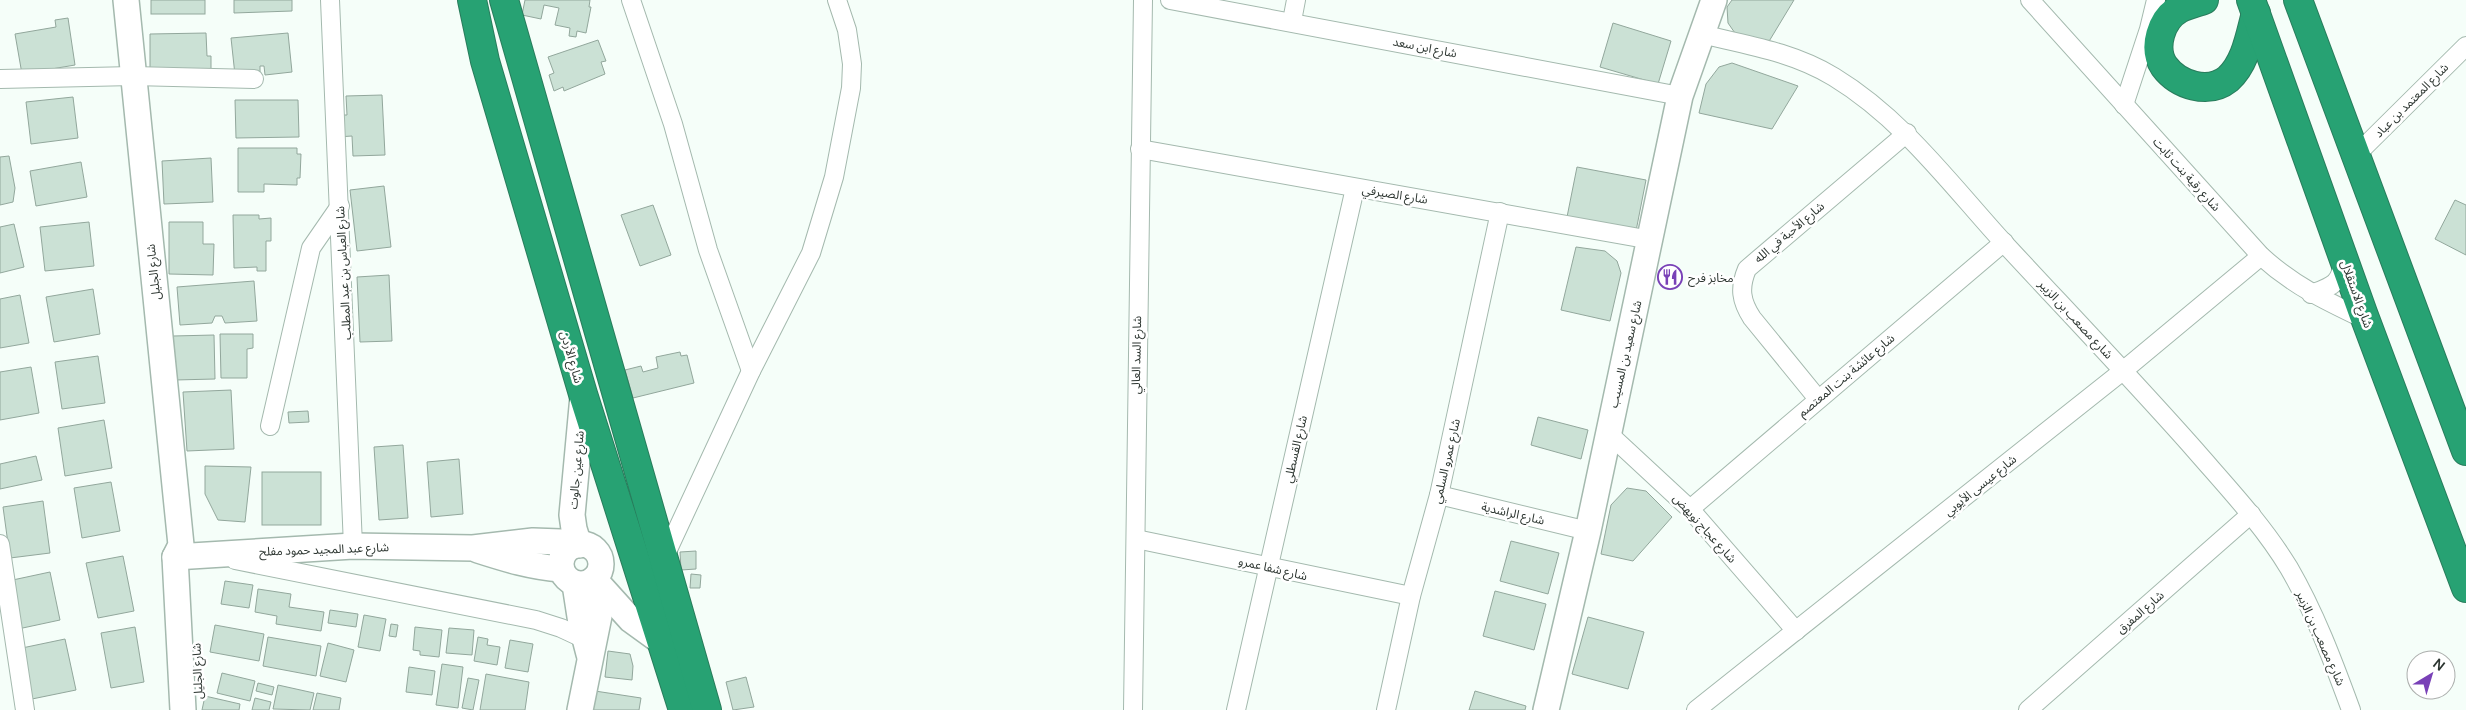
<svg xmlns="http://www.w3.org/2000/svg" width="2466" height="710" font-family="Manrope,'Noto Sans Arabic',sans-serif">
	<rect width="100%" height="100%" fill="#f5fef9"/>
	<g fill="#cbe1d5" stroke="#92a79c">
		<rect x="151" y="0" width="54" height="14"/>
		<path d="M 234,0 L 292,0 L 292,11 L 234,13 Z"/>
		<path d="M 525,0 L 590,0 L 589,7 L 591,7 L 586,33 L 577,31 L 576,37 L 569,36 L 570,28 L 555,25 L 559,8 L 544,5 L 541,19 L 522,15 Z"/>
		<path d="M 1732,0 L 1794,0 L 1768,43 L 1737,36 L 1728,23 L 1727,7 Z"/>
		<path d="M 68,18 L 75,65 L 22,74 L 15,34 L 56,27 L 55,20 Z"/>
		<path d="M 1613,23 L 1671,41 L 1658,84 L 1600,67 Z"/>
		<path d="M 206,33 L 207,56 L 211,56 L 211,71 L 150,71 L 150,34 Z"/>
		<path d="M 288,33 L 292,72 L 265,75 L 264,66 L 260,66 L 260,72 L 235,75 L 231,38 Z"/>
		<path d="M 598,40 L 606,61 L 601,62 L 605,74 L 564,91 L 563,87 L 554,91 L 549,75 L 554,73 L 548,57 Z"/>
		<path d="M 1732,63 L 1798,86 L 1772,129 L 1699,113 L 1706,84 L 1719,67 Z"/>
		<path d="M 382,95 L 385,155 L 353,156 L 352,136 L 337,137 L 336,115 L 347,115 L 346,96 Z"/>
		<path d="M 73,97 L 78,138 L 31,144 L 26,102 Z"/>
		<path d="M 235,100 L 298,100 L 299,137 L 236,138 Z"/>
		<path d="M 238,148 L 297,148 L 297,154 L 301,154 L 300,178 L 297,178 L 297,185 L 264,184 L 264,192 L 238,192 Z"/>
		<path d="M 9,156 L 15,188 L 13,202 L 0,205 L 0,157 Z"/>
		<path d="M 211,158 L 213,202 L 164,204 L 162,161 Z"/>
		<path d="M 81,162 L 87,197 L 36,206 L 30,171 Z"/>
		<path d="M 1577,167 L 1646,180 L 1636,231 L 1567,217 Z"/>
		<path d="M 384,186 L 391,247 L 357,251 L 350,190 Z"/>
		<path d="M 2455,200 L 2466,205 L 2466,255 L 2435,239 Z"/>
		<path d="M 653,205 L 671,255 L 640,266 L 621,215 Z"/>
		<path d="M 233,215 L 259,215 L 259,219 L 271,218 L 271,241 L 266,241 L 266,271 L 257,271 L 257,267 L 234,268 Z"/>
		<path d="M 89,222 L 94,266 L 45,271 L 40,227 Z"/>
		<path d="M 169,222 L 203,222 L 203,244 L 214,244 L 213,275 L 169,274 Z"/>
		<path d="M 14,224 L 24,267 L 0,273 L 0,227 Z"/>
		<path d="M 1576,247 L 1605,251 L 1617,261 L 1621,273 L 1610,321 L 1561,310 Z"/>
		<path d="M 389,275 L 392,341 L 360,342 L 357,277 Z"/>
		<path d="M 254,281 L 257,321 L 225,323 L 222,316 L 215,316 L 212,323 L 180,325 L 177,287 Z"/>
		<path d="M 93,289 L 100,334 L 54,342 L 46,297 Z"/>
		<path d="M 20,295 L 29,343 L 0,348 L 0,299 Z"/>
		<path d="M 220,334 L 253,334 L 253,348 L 247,349 L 247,378 L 221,378 Z"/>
		<path d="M 214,335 L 215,379 L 175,380 L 173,336 Z"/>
		<path d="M 680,352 L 681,356 L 687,355 L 694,383 L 633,398 L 625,370 L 641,366 L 643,372 L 658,368 L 656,357 Z"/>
		<path d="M 98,356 L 105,403 L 62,409 L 55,362 Z"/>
		<path d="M 31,367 L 39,413 L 0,420 L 0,372 Z"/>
		<path d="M 231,390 L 234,449 L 187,451 L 183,392 Z"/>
		<path d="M 308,411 L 309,422 L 289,423 L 288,412 Z"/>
		<path d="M 1538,417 L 1588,430 L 1581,459 L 1531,445 Z"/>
		<path d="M 104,420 L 112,468 L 65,476 L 58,428 Z"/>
		<path d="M 403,445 L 408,518 L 379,520 L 374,447 Z"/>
		<path d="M 36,456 L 42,480 L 0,489 L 0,464 Z"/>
		<path d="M 459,459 L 463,514 L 431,517 L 427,462 Z"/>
		<path d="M 205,466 L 251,467 L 245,522 L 218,520 L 205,494 Z"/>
		<rect x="262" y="472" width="59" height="53"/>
		<path d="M 111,482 L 120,531 L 82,538 L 74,488 Z"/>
		<path d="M 1627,488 L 1646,491 L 1672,517 L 1633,561 L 1601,554 L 1611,505 Z"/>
		<path d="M 43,501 L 50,553 L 10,558 L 3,507 Z"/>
		<path d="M 1511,541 L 1559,553 L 1548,594 L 1500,581 Z"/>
		<path d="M 696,551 L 696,569 L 681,570 L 680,552 Z"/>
		<path d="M 123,556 L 134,611 L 98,618 L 86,563 Z"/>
		<path d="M 50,572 L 60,620 L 18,629 L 8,581 Z"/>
		<path d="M 691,574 L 701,575 L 700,588 L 690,588 Z"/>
		<path d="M 225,581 L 253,585 L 249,608 L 221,604 Z"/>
		<path d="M 258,589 L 291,594 L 289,607 L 324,612 L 321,631 L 276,624 L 277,616 L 255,612 Z"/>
		<path d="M 1495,591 L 1546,604 L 1534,650 L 1483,636 Z"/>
		<path d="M 330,610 L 358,614 L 356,627 L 328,623 Z"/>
		<path d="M 364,615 L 386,619 L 380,651 L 358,647 Z"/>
		<path d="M 1588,617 L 1644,632 L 1628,689 L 1572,674 Z"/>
		<path d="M 391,624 L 398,625 L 396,637 L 389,636 Z"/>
		<path d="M 215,625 L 264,634 L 259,661 L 210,652 Z"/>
		<path d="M 135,627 L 144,682 L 111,688 L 101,633 Z"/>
		<path d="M 415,627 L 442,630 L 439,657 L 420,655 L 420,651 L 413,650 Z"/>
		<path d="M 449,628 L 474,630 L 472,655 L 446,653 Z"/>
		<path d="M 268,637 L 321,646 L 316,676 L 263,666 Z"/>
		<path d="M 478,637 L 488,639 L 487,645 L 500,647 L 497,665 L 474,661 Z"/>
		<path d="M 65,639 L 76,690 L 32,699 L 22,648 Z"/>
		<path d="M 510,640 L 533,644 L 528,672 L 505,668 Z"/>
		<path d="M 328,643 L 354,650 L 346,682 L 320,676 Z"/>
		<path d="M 608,651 L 630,654 L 633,666 L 632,680 L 605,677 Z"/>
		<path d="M 442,664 L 463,667 L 458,708 L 436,705 Z"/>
		<path d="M 409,667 L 435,671 L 432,695 L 406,692 Z"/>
		<path d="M 222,673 L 255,681 L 250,701 L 217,693 Z"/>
		<path d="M 486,674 L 529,682 L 525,710 L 480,710 Z"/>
		<path d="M 746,677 L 754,707 L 733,710 L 726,682 Z"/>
		<path d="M 468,678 L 479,680 L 473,710 L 462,708 Z"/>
		<path d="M 258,683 L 274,687 L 272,695 L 256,691 Z"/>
		<path d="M 278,685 L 314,693 L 310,710 L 273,709 Z"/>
		<path d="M 595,691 L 641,698 L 639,710 L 593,710 Z"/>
		<path d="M 1475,691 L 1526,706 L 1525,710 L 1469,710 Z"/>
		<path d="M 317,693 L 341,698 L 339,710 L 313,710 Z"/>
		<path d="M 205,696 L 240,704 L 239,710 L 202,710 Z"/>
		<path d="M 255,698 L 271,702 L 269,710 L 252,710 Z"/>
	</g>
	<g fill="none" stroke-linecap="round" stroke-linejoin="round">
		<defs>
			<g id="street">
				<path d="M 330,0 L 353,546"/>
				<path d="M 631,0 L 673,124 L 708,250 L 751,371"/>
				<path d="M 1170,0 L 1680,96"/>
				<path d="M 2030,0 L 2261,256 C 2294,286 2326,301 2366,320"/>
				<path d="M 1292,21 L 1296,0"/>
				<path d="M 1701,34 C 1747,45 1793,52 1834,77 C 1903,119 1951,185 2004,243 C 2068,312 2133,380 2195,450 C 2228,488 2263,525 2289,568 C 2315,613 2333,661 2351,710"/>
				<path d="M 0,79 L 133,76 L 254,79"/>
				<path d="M 2124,105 L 2149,29 L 2156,0"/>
				<path d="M 1140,149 L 1651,240"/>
				<path d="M 2356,155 L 2466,46"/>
				<path d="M 2311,294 C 2332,286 2340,285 2344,260"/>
				<path d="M 1818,399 L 1752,318 C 1741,301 1739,288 1747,269 L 1907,133"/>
				<path d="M 270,426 L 311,248 L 340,206"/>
				<path d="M 1608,433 L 1690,509 L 1796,631"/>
				<path d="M 1439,495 L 1588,531"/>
				<path d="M 1690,509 L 2004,242"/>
				<path d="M 1136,539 L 1411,596"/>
				<path d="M 0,544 L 25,710"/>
				<path d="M 664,558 L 751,371 L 811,253 L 834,177 L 851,88 L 852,64 L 847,30 L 837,0"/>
				<path d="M 235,560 L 536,620 L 561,628 L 591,642"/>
				<path d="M 1133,710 L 1143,0"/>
				<path d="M 1236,710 L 1355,188"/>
				<path d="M 1386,710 L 1411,596 L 1439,495 L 1500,212"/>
				<path d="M 1696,710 L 2124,370 L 2261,256"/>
				<path d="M 2028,710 L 2251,514"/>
			</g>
			<g id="secondary">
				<path d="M 126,0 L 181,545 L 175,557 L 183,710"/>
				<circle cx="581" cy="564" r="20"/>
				<path d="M 579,545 L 574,529 L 572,515 L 583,396"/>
				<path d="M 478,550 C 506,559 532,567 561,569"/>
				<path d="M 175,557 L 353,546 L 473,548 L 533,541 L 561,542 L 573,546"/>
				<path d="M 594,579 L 631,620 L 660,641"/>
				<path d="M 575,584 L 581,623 L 589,654"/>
				<path d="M 580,710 L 599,616 L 592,581"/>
				<path d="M 1546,710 L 1588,531 L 1680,96 L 1714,0"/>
			</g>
			<g id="highway">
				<path d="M 472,0 L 485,61 L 583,394 L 683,710"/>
				<path d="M 504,0 L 707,710"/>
				<path d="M 2204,0 C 2196,3 2186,5 2179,9 C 2161,19 2152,48 2164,66 C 2178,85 2208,95 2228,79 C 2246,63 2250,35 2256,13"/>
				<path d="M 2251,0 L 2363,313 L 2466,588"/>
				<path d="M 2298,0 L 2466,451"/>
			</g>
		</defs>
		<use href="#street" stroke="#a4b9ae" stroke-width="20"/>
		<use href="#secondary" stroke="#a4b9ae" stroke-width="28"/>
		<use href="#highway" stroke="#297c5c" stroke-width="30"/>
		<use href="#street" stroke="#fff" stroke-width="18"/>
		<use href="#secondary" stroke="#fff" stroke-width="25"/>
		<use href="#highway" stroke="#27a273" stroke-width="28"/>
	</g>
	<defs>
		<symbol id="restaurant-ring" viewBox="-11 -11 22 22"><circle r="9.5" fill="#fff" stroke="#7941b7" stroke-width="1.5"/><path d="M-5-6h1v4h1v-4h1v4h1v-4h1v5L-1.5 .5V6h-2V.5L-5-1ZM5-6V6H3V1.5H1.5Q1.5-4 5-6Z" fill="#7941b7"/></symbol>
	</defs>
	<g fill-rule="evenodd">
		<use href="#restaurant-ring" x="1656" y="263" width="28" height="28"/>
	</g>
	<g text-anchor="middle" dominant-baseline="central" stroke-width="5" stroke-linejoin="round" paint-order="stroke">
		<g font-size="12" fill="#2c3530" stroke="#fff">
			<text transform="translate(1425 47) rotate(11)">شارع ابن سعد</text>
			<text transform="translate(2411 100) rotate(-45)">شارع المعتمد بن عباد</text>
			<text transform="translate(2187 174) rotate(48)">شارع رقية بنت ثابت</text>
			<text transform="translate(1395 194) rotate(9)">شارع الصيرفي</text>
			<text transform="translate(1789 232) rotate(-40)">شارع الأحبة في الله</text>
			<text transform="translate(153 272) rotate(-96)">شارع الجليل</text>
			<text transform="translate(343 273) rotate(-93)">شارع العباس بن عبد المطلب</text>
			<text transform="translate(2357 294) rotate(70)">شارع الاستقلال</text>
			<text transform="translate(2076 319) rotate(47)">شارع مصعب بن الزبير</text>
			<text transform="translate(1625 354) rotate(-77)">شارع سعيد بن المسيب</text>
			<text transform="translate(1136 355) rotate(-89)">شارع السد العالي</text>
			<text transform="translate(572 357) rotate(74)">شارع الأردن</text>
			<text transform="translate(1846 375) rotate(-40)">شارع عائشة بنت المعتصم</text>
			<text transform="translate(1295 449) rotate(-77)">شارع القسطلي</text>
			<text transform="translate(1446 461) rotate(-77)">شارع عمرو السلمي</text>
			<text transform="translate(576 470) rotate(-85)">شارع عين جالوت</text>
			<text transform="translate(1980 485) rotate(-39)">شارع عيسى الأيوبي</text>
			<text transform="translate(1513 513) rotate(13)">شارع الراشدية</text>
			<text transform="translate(1705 528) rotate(48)">شارع عجاج نويهض</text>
			<text transform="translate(324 549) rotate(-2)">شارع عبد المجيد حمود مفلح</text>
			<text transform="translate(1273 568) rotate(13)">شارع شفا عمرو</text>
			<text transform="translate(2140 612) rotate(-41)">شارع المفرق</text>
			<text transform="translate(2321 638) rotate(66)">شارع مصعب بن الزبير</text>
			<text transform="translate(197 671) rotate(-92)">شارع الجليل</text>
		</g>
		<g font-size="12" fill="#2c3530" stroke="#fff" text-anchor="start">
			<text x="1688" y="277">مخابز فرح</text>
		</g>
	</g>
	<g transform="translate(2431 675) rotate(38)"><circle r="24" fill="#ffffff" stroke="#abaeac"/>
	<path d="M0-4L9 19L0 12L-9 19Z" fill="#7941b7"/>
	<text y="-8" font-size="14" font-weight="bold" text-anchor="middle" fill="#2c3530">N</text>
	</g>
</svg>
